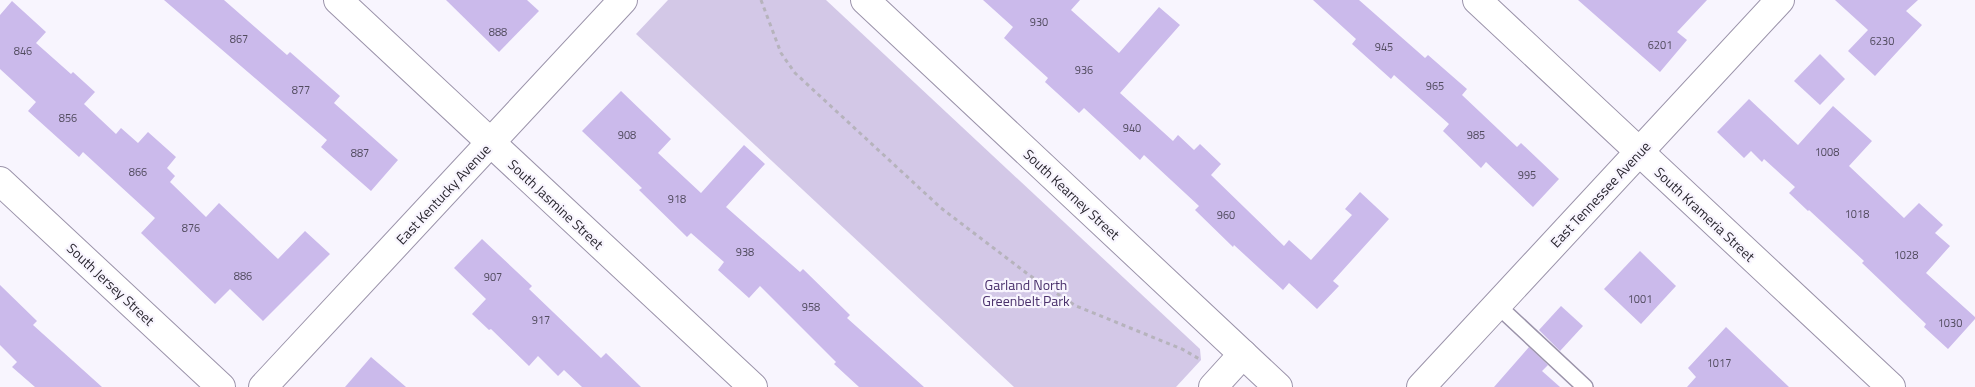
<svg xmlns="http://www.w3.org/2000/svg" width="1975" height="387" font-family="'Titillium Web',sans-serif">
	<rect width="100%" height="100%" fill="#f8f5fe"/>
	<path fill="#d3c8e7" d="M 668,0 L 826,0 L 1200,349 L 1201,360 L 1176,387 L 1014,387 L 636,34 Z"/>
	<g fill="#cbbaeb">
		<path d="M 164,0 L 224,0 L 287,55 L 290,52 L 340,96 L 334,103 L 398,160 L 371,191 L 321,147 L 327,140 Z"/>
		<path d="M 446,0 L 527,0 L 539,11 L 499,52 Z"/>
		<path d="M 983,0 L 1080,0 L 1071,10 L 1119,53 L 1159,7 L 1180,25 L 1120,93 L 1173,141 L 1178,135 L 1194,150 L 1200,144 L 1221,164 L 1211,175 L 1284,246 L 1289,240 L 1311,260 L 1352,215 L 1345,209 L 1360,192 L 1389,219 L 1333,281 L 1339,286 L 1317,309 L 1289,283 L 1283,290 L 1234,245 L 1233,247 L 1195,210 L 1199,206 L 1144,155 L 1140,160 L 1084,108 L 1079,113 L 1045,82 L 1048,78 L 1004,38 L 1013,27 Z"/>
		<path d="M 1313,0 L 1359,0 L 1425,58 L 1428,55 L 1467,89 L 1462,95 L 1517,147 L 1521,143 L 1559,179 L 1533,207 L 1486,162 L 1481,168 L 1443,131 L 1449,124 L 1394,75 L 1391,79 L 1352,44 L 1356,39 Z"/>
		<path d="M 1578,0 L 1707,0 L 1677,32 L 1687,40 L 1660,72 Z"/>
		<path d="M 1835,0 L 1918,0 L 1906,11 L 1922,25 L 1875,76 L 1848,51 L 1868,30 Z"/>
		<path d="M 12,1 L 46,32 L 36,43 L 71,74 L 73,72 L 95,92 L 84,104 L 116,134 L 121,128 L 138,143 L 148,132 L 176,157 L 167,168 L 175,176 L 170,182 L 206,217 L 219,203 L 278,259 L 305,231 L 330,254 L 263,321 L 230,289 L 215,304 L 141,233 L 155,218 L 83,152 L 79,157 L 28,111 L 36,102 L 0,69 L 0,15 Z"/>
		<path d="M 1820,54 L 1845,79 L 1820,105 L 1794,81 Z"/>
		<path d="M 621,91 L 671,139 L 658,153 L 701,193 L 744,145 L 765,164 L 726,207 L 800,272 L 803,269 L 850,315 L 847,318 L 924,387 L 859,387 L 834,364 L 836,362 L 760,286 L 749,298 L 718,270 L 724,262 L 691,233 L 687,237 L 639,190 L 642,188 L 582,131 Z"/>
		<path d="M 1749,99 L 1798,145 L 1833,106 L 1872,141 L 1849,166 L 1904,218 L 1919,203 L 1943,225 L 1935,233 L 1950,246 L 1926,273 L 1975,317 L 1975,319 L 1948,349 L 1924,327 L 1926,324 L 1862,263 L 1864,261 L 1809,210 L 1808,211 L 1789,193 L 1795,187 L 1764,159 L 1762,162 L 1751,151 L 1744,158 L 1717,132 Z"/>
		<path d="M 482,239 L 532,286 L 529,289 L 601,358 L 606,353 L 641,387 L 582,387 L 564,370 L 558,376 L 538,356 L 529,366 L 491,329 L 489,330 L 472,314 L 486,299 L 454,268 Z"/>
		<path d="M 1640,251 L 1676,286 L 1641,324 L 1604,289 Z"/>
		<path d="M 0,285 L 37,321 L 33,325 L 102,387 L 35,387 L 12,367 L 17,362 L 0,345 Z"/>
		<path d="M 1561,306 L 1583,326 L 1560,351 L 1539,330 Z"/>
		<path d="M 1726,327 L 1789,387 L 1687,387 L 1696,377 L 1688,368 Z"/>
		<path d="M 1529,347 L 1548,365 L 1542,371 L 1560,387 L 1494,387 Z"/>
		<path d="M 371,357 L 406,387 L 345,387 Z"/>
	</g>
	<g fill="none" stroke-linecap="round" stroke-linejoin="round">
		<defs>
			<path id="lane" d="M 1497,305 L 1585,387"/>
			<g id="street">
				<path d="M 338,0 L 753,387"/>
				<path d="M 1477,0 L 1891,387"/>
				<path d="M 0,181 L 221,387"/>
			</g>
			<g id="secondary">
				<path d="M 865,0 L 1278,387"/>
				<path d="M 263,387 L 623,0"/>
				<path d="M 1213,387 L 1243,354"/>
				<path d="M 1421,387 L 1780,0"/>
			</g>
		</defs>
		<use href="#lane" stroke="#9b93aa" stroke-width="18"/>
		<use href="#street" stroke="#9b93aa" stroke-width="30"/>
		<use href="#secondary" stroke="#9b93aa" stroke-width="30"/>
		<path stroke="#b6b3bc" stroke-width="3" stroke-dasharray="4 4" stroke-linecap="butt" d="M 761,0 L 781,53 L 795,73 L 941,208 L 1029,275 L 1076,306 L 1182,349 L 1201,360"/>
		<use href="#lane" stroke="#fff" stroke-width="15"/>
		<use href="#street" stroke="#fff" stroke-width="28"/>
		<use href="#secondary" stroke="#fff" stroke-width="28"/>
	</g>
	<g text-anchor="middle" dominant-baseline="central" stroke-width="4.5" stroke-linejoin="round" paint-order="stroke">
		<g font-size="11" fill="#524c5f">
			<text x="1039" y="22">930</text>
			<text x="498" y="32">888</text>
			<text x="239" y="39">867</text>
			<text x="1882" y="41">6230</text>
			<text x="1660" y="45">6201</text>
			<text x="1384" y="47">945</text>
			<text x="23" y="51">846</text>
			<text x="1084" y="70">936</text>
			<text x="1435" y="86">965</text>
			<text x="301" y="90">877</text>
			<text x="68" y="118">856</text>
			<text x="1132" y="128">940</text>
			<text x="627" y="135">908</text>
			<text x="1476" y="135">985</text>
			<text x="1827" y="152">1008</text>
			<text x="360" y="153">887</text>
			<text x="138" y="172">866</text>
			<text x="1527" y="175">995</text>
			<text x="677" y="199">918</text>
			<text x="1857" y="214">1018</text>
			<text x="1226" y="215">960</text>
			<text x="191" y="228">876</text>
			<text x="745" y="252">938</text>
			<text x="1906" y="255">1028</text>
			<text x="243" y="276">886</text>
			<text x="493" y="277">907</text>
			<text x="1640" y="299">1001</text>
			<text x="811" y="307">958</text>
			<text x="541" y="320">917</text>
			<text x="1950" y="323">1030</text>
			<text x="1719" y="363">1017</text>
		</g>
		<g font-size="14" fill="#2a2730" stroke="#f8f5fe">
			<text transform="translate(443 194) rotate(-47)">East Kentucky Avenue</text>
			<text transform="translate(1072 194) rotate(43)">South Kearney Street</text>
			<text transform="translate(1600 194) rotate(-47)">East Tennessee Avenue</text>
			<text transform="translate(556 204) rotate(43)">South Jasmine Street</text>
			<text transform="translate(1705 214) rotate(43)">South Krameria Street</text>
			<text transform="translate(111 284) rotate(43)">South Jersey Street</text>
		</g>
		<g font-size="14" fill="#4a316c" stroke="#f8f5fe">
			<text x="1026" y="284">Garland North<tspan x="1026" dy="16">Greenbelt Park</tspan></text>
		</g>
	</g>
</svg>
